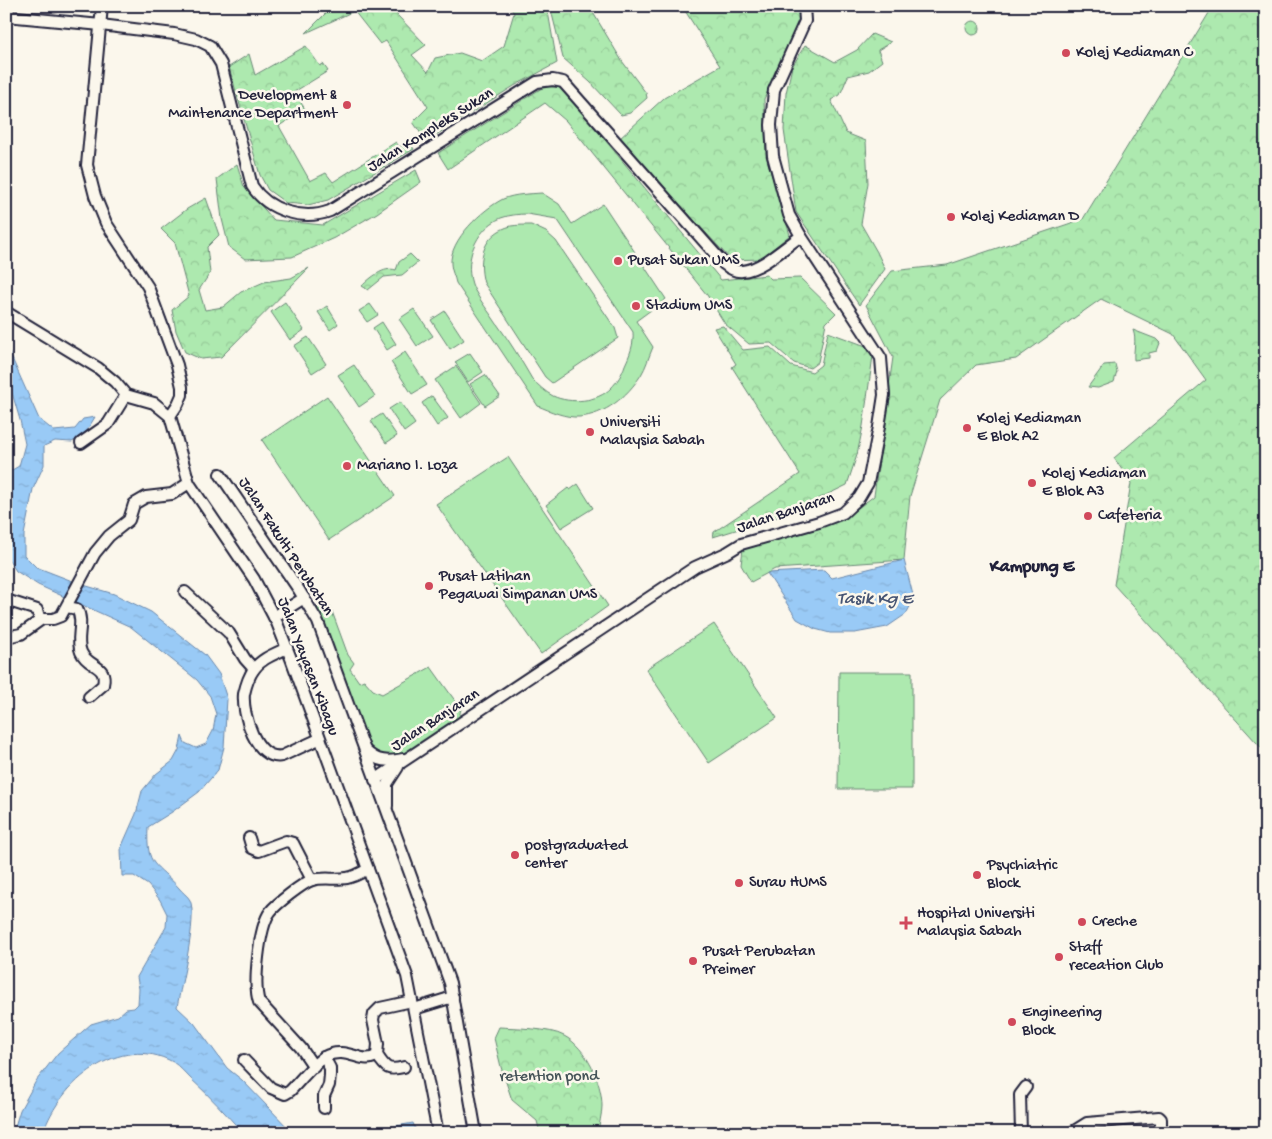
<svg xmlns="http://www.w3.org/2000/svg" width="1272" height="1139" font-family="'Gochi Hand',sans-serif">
	<defs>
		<pattern id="forest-crowns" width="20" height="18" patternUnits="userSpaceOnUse" patternTransform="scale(1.25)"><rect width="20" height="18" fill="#ade9af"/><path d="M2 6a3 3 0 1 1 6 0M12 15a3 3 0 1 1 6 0" fill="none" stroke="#95c897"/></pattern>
		<pattern id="water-ripples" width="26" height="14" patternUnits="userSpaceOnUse" patternTransform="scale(1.25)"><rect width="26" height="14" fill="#99caf6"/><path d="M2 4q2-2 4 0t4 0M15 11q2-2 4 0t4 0" fill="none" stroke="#84add4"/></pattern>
	</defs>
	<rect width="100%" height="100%" fill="#fbf7ec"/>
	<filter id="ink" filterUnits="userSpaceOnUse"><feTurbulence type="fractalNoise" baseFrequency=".02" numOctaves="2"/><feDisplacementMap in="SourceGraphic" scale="10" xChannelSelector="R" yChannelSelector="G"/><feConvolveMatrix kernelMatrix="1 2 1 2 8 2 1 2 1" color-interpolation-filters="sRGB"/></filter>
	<g filter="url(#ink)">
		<g fill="#ade9af" stroke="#688675" fill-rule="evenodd">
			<path d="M 542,193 L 559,204 L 572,224 L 603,204 L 666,299 L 636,321 L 653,347 C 649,356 646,367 641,375 C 627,397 605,415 579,417 C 566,418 550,411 538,406 L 456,283 C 455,277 451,270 451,264 C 449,240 483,209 503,199 C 515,194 529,194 542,193 ZM 527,214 L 557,219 L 633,332 C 634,345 630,354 625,365 C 622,374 618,381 611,388 C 598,402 570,404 553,396 C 545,392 538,385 532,379 C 521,360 510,342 497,324 C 490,313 480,301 474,289 C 462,263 475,229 501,218 C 509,215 519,214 527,214 Z"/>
			<path d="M 531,225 L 546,232 L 556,241 L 615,328 L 618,338 L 552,383 L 545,377 L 484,283 C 477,258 484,233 511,226 C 517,225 525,225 531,225 Z"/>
			<path d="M 285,302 L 304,330 L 290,340 L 271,312 Z"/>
			<path d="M 370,304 L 378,315 L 367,322 L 359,311 Z"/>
			<path d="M 327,306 L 338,324 L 330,330 L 318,312 Z"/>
			<path d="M 414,309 L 433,336 L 417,346 L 399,319 Z"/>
			<path d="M 445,311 L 464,340 L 450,349 L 431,320 Z"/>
			<path d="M 382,322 L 396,344 L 387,350 L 373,328 Z"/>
			<path d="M 308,337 L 326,364 L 312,373 L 294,346 Z"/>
			<path d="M 405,352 L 427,385 L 412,394 L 391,362 Z"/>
			<path d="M 470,353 L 483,372 L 468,382 L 455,362 Z"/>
			<path d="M 354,365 L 375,396 L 359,407 L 338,375 Z"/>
			<path d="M 456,366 L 481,403 L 461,418 L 435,380 Z"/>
			<path d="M 485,375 L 500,396 L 485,406 L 470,384 Z"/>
			<path d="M 327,396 L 395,496 L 329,540 L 262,440 Z"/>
			<path d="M 432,396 L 448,418 L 437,426 L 422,403 Z"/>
			<path d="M 400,402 L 415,424 L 404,432 L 389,409 Z"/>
			<path d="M 382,414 L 397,436 L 386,443 L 371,421 Z"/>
			<path d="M 508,457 L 608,606 L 541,654 L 436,504 Z"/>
			<path d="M 578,484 L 593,508 L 561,528 L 546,505 L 568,488 L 570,490 Z"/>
			<path d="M 330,606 L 348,655 L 354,663 L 350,669 L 359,682 L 364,680 L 373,690 L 382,694 L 431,667 L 461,709 L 459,717 L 405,754 L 380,758 L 371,749 L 327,633 L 314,608 Z"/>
			<path d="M 714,624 L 777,718 L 709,763 L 646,669 Z"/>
			<path d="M 839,672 L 912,672 L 912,789 L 838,789 Z"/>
		</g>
		<g fill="url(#forest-crowns)" stroke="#688675">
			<path d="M 333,6 L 392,6 L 397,15 L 426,45 L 412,55 L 428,72 L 435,58 L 460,53 L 482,61 L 504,46 L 514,13 L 509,6 L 547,6 L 557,63 L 514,86 L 426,141 L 413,122 L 428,107 L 386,41 L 380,44 L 354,11 L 306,33 Z"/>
			<path d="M 550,6 L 589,6 L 622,61 L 646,93 L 647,98 L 630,113 L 621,115 L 590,82 L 563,58 Z"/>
			<path d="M 682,6 L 801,6 L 797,28 L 764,99 L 766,156 L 790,235 L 760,259 L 731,260 L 619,139 L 664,98 L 720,66 Z"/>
			<path d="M 1205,6 L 1266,6 L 1266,753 L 1114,585 L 1131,483 L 1114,458 L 1206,380 L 1173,334 L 1101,299 L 1016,359 L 976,365 L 940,400 L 910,496 L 904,560 L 775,569 L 751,582 L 741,565 L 743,549 L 846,517 L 874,496 L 893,357 L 866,305 L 892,271 L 947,265 L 1083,219 L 1209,13 Z"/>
			<circle cx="973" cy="28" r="7"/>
			<path d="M 872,34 L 891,42 L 878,50 L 882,61 L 869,71 L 848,76 L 840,95 L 831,100 L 846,133 L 866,141 L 868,183 L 861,224 L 877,252 L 885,269 L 859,305 L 796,212 L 784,130 L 786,93 L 792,67 L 805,45 L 835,62 L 857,50 Z"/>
			<path d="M 306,46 L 320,66 L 323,64 L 328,71 L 294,92 L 305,109 L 279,126 L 310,181 L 326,173 L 333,182 L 396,142 L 399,147 L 409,142 L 414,149 L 328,200 L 308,205 L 286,203 L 268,190 L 260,175 L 229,67 L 249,54 L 255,75 Z"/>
			<path d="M 545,86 L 562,88 L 721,280 L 767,275 L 771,279 L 800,278 L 836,313 L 826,323 L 818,362 L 810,368 L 794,363 L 771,343 L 749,344 L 725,324 L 707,295 L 566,121 L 545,103 L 448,169 L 438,153 Z"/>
			<path d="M 237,164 L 244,187 L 274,220 L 323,225 L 416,170 L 421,182 L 377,213 L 334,238 L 292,257 L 245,259 L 229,247 L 222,219 L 217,179 Z"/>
			<path d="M 206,198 L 219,235 L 207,247 L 210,273 L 199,290 L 205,310 L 223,307 L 241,292 L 264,282 L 291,278 L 309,268 L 221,357 L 201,359 L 185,352 L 176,331 L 172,310 L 189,296 L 175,243 L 161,229 L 187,209 Z"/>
			<path d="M 410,254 L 418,262 L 402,275 L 384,277 L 368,290 L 362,286 C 370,278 384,266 396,270 L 399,262 Z"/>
			<path d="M 723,326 L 743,350 L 770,347 L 791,366 L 812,372 L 821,365 L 828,332 L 874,349 L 863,426 L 857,455 L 847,485 L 787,514 L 713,537 L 714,532 L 800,474 L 732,367 L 736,364 L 714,328 Z"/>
			<path d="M 1133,330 L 1156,339 L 1160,343 L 1157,351 L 1149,353 L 1149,358 L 1134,360 C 1133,350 1137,341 1133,330 Z"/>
			<path d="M 1115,364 L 1117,372 L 1114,382 L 1098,388 L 1088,387 L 1104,365 Z"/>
			<path d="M 499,1027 C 515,1028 550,1028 564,1036 C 586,1047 602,1082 602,1106 C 602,1114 599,1124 598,1133 L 540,1133 L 537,1121 L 512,1100 L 501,1067 L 494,1038 Z"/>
		</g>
		<g fill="url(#water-ripples)" stroke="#6987ab">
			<path d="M 6,345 L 39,419 L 54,431 L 75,429 L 83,419 L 95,417 L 84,435 L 72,442 L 55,441 L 44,446 L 44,465 L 33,489 L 24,535 L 24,555 L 36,567 L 80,584 L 114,594 L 151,612 L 205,655 L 219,674 L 227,699 L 224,747 L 218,770 L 199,792 L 172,812 L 148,827 C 146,868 156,862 179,888 C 182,892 188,896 190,900 C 198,918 181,985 177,1007 L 194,1023 L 227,1068 L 242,1080 L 293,1133 L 243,1133 C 226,1114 209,1095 190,1078 C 185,1073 179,1066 173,1062 C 119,1033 60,1082 43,1133 L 13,1133 L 20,1110 L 36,1081 L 58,1053 L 91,1024 L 118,1016 L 126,1009 L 134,1008 L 138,1004 L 139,989 L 137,977 L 166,927 L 167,914 L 160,900 L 148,885 L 134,876 L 122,876 L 121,848 L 136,814 L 142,791 L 156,774 L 173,761 L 179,750 L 182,736 L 185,743 L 196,748 L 206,744 L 213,731 L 216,714 L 210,696 L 197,680 L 131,627 L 38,585 L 16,571 L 6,555 L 6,521 L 9,491 L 7,473 L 19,466 L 25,444 L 20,420 L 10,386 L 6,377 Z"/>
			<path d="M 904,560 L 914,599 L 906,614 L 887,627 L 855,633 L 830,633 L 815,629 L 797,619 L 767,573 L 824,570 L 832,578 Z"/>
			<path d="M 413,1123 L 417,1133 L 378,1133 L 385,1128 Z"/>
		</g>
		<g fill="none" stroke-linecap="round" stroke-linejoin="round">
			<defs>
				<g id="minor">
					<path d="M 102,6 L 87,165 L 95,196 L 106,223 L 148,287 L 177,365 L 182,387 L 182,395 L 178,404 L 170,416"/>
					<path d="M 6,16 L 101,25 L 174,34 L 196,39 L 210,46 L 221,64 L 252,186 C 268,211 303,221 330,211 L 537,82 L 553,80 L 563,82 L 724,264 C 729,268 735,272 742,271 C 761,270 785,247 801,236"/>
					<path d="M 6,312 L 98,368 L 115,382 L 126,395 L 154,403 L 170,416 L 189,483 L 254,579 L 277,623 L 292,661 L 407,976 L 438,1133"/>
					<path d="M 81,443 L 108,424 L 126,395"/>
					<path d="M 220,474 L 299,590 L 318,622 L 450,983 L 476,1133"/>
					<path d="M 185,592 L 229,633 L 245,659 L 254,669"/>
					<path d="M 6,600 L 37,610 L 40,620"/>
					<path d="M 67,607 L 77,609 C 85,623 75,638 81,652 C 88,668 108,664 103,685 L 89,697"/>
					<path d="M 274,617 L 304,598"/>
					<path d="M 6,637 L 21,634 L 42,619 L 53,619 L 61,616 L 95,553 L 109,536 L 129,520 L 134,504 L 146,497 L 172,494 L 189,483"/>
					<path d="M 287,648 C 275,654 262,658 254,669 C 249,676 246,685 244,694 C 242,714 256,761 282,756 L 319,739"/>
					<path d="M 366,751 C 377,762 388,762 403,759"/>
					<path d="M 375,780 L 695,567 L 728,552 L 741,544 L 819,522 L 843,513 L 859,498 L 868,483 L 879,427 L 884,395 L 881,358 L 801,236 L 789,215 L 773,156 L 771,125 L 774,90 L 805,21 L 804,6"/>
					<path d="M 387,806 L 387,784 L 398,767"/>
					<path d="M 249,838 L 252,848 L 259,851 L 286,841 L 293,843 L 312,880"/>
					<path d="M 414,1009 L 453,997"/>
					<path d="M 377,1055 C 386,1069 388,1071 404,1067"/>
					<path d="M 244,1060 L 271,1088 L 285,1094 L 290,1091 C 299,1082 314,1063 324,1057 C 347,1044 363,1067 377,1055 L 378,1044 L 373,1020 L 374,1014 L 380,1008 L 412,1001"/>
					<path d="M 314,1067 L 301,1048 L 259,1002 C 253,985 259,927 270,912 C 276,904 303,883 312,880 C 323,877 335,880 347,878 C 354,877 361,873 368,869"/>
					<path d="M 324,1108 L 324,1096 L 329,1085 L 330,1075 L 330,1068 L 324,1057"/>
					<path d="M 1021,1133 L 1020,1095 L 1026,1087"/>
					<path d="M 1071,1133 L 1087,1123 L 1159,1117 L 1161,1119 L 1161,1133"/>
				</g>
			</defs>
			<use href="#minor" stroke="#22223b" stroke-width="14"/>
			<use href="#minor" stroke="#fbf7ec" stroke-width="10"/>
		</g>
	</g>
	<g fill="#d1495b" stroke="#fbf7ec" stroke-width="2">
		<circle cx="1066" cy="53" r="5"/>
		<circle cx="347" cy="105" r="5"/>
		<circle cx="951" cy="217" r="5"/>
		<circle cx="618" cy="261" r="5"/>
		<circle cx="636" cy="306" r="5"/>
		<circle cx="967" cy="428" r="5"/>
		<circle cx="590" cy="432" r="5"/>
		<circle cx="347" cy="466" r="5"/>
		<circle cx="1032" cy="483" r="5"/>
		<circle cx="1088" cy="516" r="5"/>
		<circle cx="429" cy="586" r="5"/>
		<circle cx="515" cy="855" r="5"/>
		<circle cx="977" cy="875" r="5"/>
		<circle cx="739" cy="883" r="5"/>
		<circle cx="1082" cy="922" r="5"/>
		<path d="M903.5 915.5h5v5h5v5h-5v5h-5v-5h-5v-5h5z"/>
		<circle cx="1059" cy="957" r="5"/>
		<circle cx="693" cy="961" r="5"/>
		<circle cx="1012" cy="1022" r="5"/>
	</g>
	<g text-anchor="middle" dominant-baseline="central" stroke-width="5" stroke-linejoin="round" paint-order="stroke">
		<g font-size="16" fill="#22223b" stroke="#fbf7ec" text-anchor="start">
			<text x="1076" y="53">Kolej Kediaman C</text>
			<text x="337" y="96" text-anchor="end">Development &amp;<tspan x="337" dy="18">Maintenance Department</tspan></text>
			<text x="961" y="217">Kolej Kediaman D</text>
			<text x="628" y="261">Pusat Sukan UMS</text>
			<text x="646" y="306">Stadium UMS</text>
			<text x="977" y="419">Kolej Kediaman<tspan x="977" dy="18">E Blok A2</tspan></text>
			<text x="600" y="423">Universiti<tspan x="600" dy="18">Malaysia Sabah</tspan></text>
			<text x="357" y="466">Mariano I. Loza</text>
			<text x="1042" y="474">Kolej Kediaman<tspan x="1042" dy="18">E Blok A3</tspan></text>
			<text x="1098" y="516">Cafeteria</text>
			<text x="439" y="577">Pusat Latihan<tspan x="439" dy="18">Pegawai Simpanan UMS</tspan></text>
			<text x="525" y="846">postgraduated<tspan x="525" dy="18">center</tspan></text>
			<text x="987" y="866">Psychiatric<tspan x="987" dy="18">Block</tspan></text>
			<text x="749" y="883">Surau HUMS</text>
			<text x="917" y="914">Hospital Universiti<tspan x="917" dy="18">Malaysia Sabah</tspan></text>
			<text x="1092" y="922">Creche</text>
			<text x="1069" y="948">Staff<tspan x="1069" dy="18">receation Club</tspan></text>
			<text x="703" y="952">Pusat Perubatan<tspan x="703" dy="18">Preimer</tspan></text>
			<text x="1022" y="1013">Engineering<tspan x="1022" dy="18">Block</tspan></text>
		</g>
		<g font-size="16" fill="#22223b" stroke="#fbf7ec">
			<text transform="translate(431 131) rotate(-32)">Jalan Kompleks Sukan</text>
			<text transform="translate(786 514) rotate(-18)">Jalan Banjaran</text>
			<text transform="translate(285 547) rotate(57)">Jalan Fakulti Perubatan</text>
			<text transform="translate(307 667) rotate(69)">Jalan Yayasan Kibagu</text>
			<text transform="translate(436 721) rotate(-33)">Jalan Banjaran</text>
		</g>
		<g font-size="16" fill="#455458" stroke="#fbf7ec">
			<text x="549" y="1077">retention pond</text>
		</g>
		<g font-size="18" font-weight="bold" fill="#22223b" stroke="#fbf7ec">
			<text x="1032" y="567">Kampung E</text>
		</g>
		<g font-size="18" font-style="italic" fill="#465473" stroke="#fbf7ec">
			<text x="875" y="599">Tasik Kg E</text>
		</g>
	</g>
	<rect width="1272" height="1139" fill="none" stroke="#fbf7ec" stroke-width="25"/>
	<rect x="12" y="12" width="1247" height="1114" fill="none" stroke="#22223b" stroke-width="2" filter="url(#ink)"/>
</svg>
